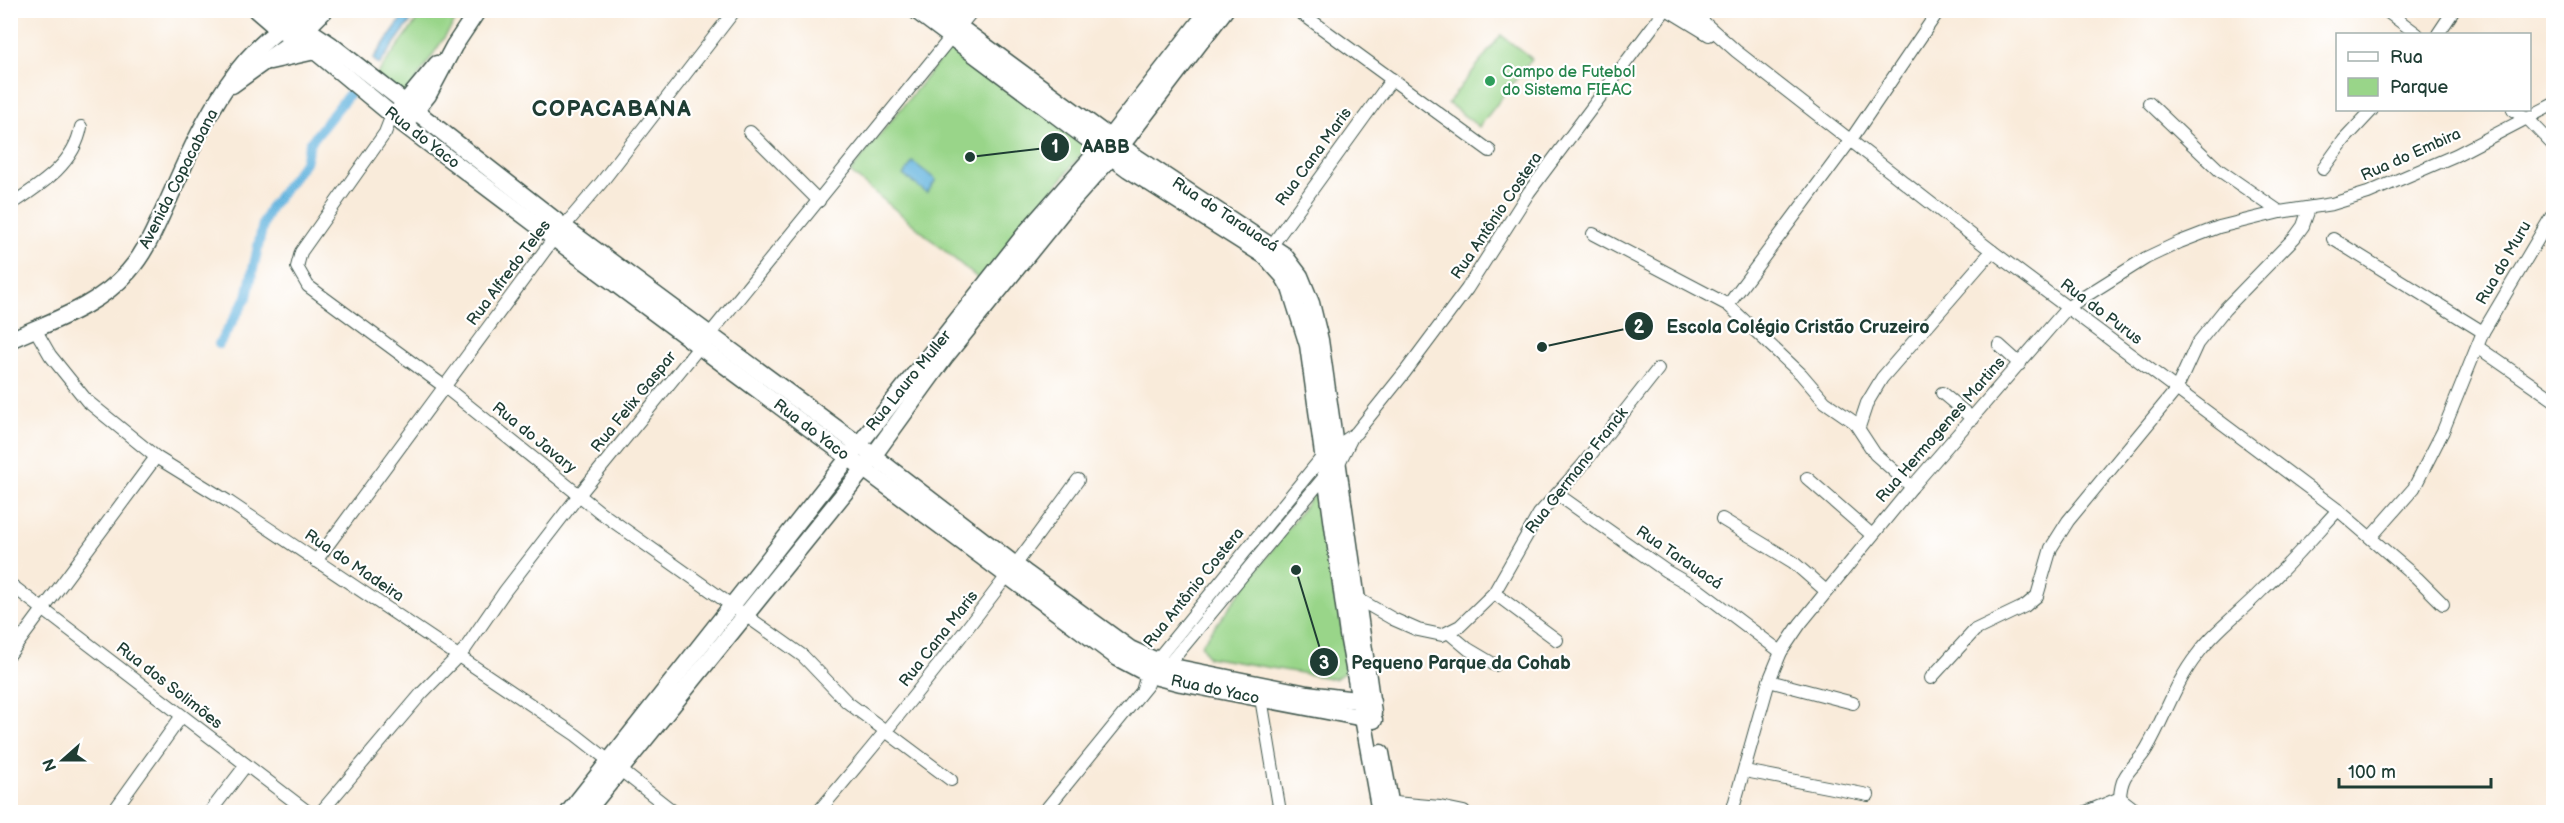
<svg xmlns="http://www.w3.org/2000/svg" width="2564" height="823" font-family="'Balsamiq Sans',sans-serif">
	<rect width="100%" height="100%" fill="#fff"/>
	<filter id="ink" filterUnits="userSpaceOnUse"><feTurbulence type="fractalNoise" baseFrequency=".0167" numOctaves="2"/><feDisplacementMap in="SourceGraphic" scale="12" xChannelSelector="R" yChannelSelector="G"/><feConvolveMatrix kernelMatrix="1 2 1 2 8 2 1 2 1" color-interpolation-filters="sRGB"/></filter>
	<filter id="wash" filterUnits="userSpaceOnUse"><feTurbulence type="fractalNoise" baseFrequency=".008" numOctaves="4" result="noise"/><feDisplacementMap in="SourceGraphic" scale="24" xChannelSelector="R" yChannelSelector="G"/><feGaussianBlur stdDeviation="1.35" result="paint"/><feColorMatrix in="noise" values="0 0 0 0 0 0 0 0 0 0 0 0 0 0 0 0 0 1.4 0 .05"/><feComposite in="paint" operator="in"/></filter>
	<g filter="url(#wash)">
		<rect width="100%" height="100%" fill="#f9ebda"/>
		<g fill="#99d589" stroke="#5c895e" stroke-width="1.5">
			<path d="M 424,11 L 462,11 L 404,98 L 375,77 Z"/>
			<path d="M 1501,35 L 1532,59 L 1479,127 L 1448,103 Z"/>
			<path d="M 956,40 L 1091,142 L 981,281 L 850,172 Z"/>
			<path d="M 1323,492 L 1348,670 L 1335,679 L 1208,657 L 1201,645 L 1313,495 Z"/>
		</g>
		<g fill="#64b4de" stroke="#427889" stroke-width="1.5">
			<path d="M 407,11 L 418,11 L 379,65 L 373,59 Z"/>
			<path d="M 913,162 L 936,180 L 927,193 L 903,175 Z"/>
		</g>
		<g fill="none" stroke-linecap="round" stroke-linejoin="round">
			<path stroke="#64b4de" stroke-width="10" d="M 219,344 L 247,297 L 263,224 L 270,208 L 305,162 L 310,143 L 350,93"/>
		</g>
	</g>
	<g filter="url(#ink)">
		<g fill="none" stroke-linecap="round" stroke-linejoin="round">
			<defs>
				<g id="street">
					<path d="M 1297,10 L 1490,151"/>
					<path d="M 1668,10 L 1709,35"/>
					<path d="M 1690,10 L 1736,51 L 1992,251 L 2338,510 L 2417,578 L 2443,604"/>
					<path d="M 2385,10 L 2417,34"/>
					<path d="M 2438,34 L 2454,10"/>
					<path d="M 2149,103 L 2219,170 L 2280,212"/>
					<path d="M 2513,110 L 2528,119 L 2554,146"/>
					<path d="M 392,115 L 385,133 L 301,252 L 297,267 L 308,286 L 445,387 L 600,512 L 803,656 L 847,702 L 951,780"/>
					<path d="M 750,132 L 819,201"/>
					<path d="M 2323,169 L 2344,140 L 2372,110"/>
					<path d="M 10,205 C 40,185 74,165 81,127"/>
					<path d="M 1593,234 L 1728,305 L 1801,374 L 1825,402 L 1854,422 L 1875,454 L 1912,487"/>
					<path d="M 2333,239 L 2483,332"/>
					<path d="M 1267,252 L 1392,79"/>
					<path d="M 1728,305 L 1850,141 L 1939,10"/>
					<path d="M 35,329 L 50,355 L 87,401 L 156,457 L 229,502 L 576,735 L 674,812"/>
					<path d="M 1999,345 L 2020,364"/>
					<path d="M 2479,348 L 2554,400"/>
					<path d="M 1942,393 L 1973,419"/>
					<path d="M 1859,427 L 1867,403 L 1882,378 L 1992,251"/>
					<path d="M 1807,478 L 1872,535"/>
					<path d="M 1557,494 L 1666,571 L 1699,590 L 1781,652"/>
					<path d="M 1722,519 L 1793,562 L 1826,591"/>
					<path d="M 2371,537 L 2414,488 L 2443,431 L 2483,332 L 2554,212"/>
					<path d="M 316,561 L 554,238 L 601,183 L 735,10"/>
					<path d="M 10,584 L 308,812"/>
					<path d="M 1494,593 L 1557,640"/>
					<path d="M 1353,596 L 1393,619 L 1418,630 L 1442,635 L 1460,626 L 1494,593 L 1539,514 L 1581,467 L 1658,369"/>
					<path d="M 1449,633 L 1468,649 L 1495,665"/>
					<path d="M 10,654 L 156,457"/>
					<path d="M 1163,671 L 1325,476 L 1339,463 L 1352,437"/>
					<path d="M 1931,678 L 1975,630 L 2025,606 L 2037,596 L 2051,548 L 2068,521 L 2176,390 L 2197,344 L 2225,309 L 2295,237 L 2303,226 L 2309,209"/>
					<path d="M 1769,681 L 1853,703"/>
					<path d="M 1143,688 L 1147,674 L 1155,662 L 1323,456 L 1356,433 L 1405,372 L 1467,289 L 1529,192 L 1665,10"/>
					<path d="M 1260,692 L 1280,812"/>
					<path d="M 1745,771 L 1868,795"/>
					<path d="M 2120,798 C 2121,770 2135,769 2147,748 C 2165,717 2175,683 2197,655 C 2215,630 2241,612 2262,590 C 2289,565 2313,537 2338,510"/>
					<path d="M 1383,802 L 1440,807 L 1464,812"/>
					<path d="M 113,812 L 181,717"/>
					<path d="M 210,812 L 246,765"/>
					<path d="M 321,812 L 421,694 L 465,649 L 505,591 L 579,495 L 973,10"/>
					<path d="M 818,812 C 910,705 995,594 1078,480"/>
					<path d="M 1044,812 L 1148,684"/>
					<path d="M 1732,812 L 1769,681 L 1781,652 L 1800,624 L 1912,487 L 2068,307 L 2146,258 L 2180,242 L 2219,227 L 2280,212 L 2332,204 L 2368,193 L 2456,155 L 2554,104"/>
					<path d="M 2086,812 L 2120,798 L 2138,812"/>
				</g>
				<g id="secondary">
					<path d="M 256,10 L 278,29 L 315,51 L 403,124 L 554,238 L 1118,658 L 1150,675 L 1181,683 L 1374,720"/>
					<path d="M 278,10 L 331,45 L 564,227 L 859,445 L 1027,574 L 1130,649 L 1168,666 L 1307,694 L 1372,702"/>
					<path d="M 915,10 L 1128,169 L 1265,256 L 1283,276 L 1290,288 L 1308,345 L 1348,635 L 1380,812"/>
					<path d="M 936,10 L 1136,157 L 1284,255 L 1300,276 L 1311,303 L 1320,340 L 1373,713"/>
					<path d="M 270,61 L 315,51"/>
					<path d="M 232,85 L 296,39 L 325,10"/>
					<path d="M 398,111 L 437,64"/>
					<path d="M 408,120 L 428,95 L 454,46 L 478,10"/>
					<path d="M 10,340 C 51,321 97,307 128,272 C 147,251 156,226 168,201 C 201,127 235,44 313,10"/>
					<path d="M 1381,753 L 1392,812"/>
					<path d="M 569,812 L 1029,229 L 1110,137 L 1209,10"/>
					<path d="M 586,812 L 863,470 L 945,357 L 1063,211 L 1121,146 L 1225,10"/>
				</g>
			</defs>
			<use href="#street" stroke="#40574d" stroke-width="14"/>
			<use href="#secondary" stroke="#40574d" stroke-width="19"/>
			<use href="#street" stroke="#fff" stroke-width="12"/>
			<use href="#secondary" stroke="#fff" stroke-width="16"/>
		</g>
	</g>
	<circle fill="#2e9e5b" stroke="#fff" stroke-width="2" cx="1490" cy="81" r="6"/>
	<g text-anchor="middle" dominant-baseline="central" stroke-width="4.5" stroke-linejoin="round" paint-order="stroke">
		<g font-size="16" fill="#27864d" stroke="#fff" text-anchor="start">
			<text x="1502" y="72">Campo de Futebol<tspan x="1502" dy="18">do Sistema FIEAC</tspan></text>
		</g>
		<g font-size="16" fill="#1f3d34" stroke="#fff">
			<text transform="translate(422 138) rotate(38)">Rua do Yaco</text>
			<text transform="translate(2411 155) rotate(-24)">Rua do Embira</text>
			<text transform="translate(1314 157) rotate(-54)">Rua Cana Maris</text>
			<text transform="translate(179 179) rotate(-63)">Avenida Copacabana</text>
			<text transform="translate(1225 215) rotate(33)">Rua do Tarauacá</text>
			<text transform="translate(1497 216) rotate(-56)">Rua Antônio Costera</text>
			<text transform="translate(2504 263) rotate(-60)">Rua do Muru</text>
			<text transform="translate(509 273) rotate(-53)">Rua Alfredo Teles</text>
			<text transform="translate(2101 312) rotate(37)">Rua do Purus</text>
			<text transform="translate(909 381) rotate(-51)">Rua Lauro Muller</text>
			<text transform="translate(634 402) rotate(-51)">Rua Felix Gaspar</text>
			<text transform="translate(811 430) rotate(37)">Rua do Yaco</text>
			<text transform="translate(1941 430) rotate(-49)">Rua Hermogenes Martins</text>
			<text transform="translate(534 438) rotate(39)">Rua do Javary</text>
			<text transform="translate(1577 471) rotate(-52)">Rua Germano Franck</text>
			<text transform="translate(1679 558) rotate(34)">Rua Tarauacá</text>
			<text transform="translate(354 566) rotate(34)">Rua do Madeira</text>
			<text transform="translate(1194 588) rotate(-51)">Rua Antônio Costera</text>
			<text transform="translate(939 639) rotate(-52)">Rua Cana Maris</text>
			<text transform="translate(169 686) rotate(38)">Rua dos Solimões</text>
			<text transform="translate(1215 690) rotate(12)">Rua do Yaco</text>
		</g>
		<g font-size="22" font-weight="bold" letter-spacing="1.5" fill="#1f3d34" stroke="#fff">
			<text x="612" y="109">COPACABANA</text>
		</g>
	</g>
	<path fill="none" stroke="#1f3d34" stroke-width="2" d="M970 157L1055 147M1542 347L1639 326M1296 570L1324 662"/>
	<g fill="#1f3d34" stroke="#fff" stroke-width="2">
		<circle cx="970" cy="157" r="6"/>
		<circle cx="1542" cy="347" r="6"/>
		<circle cx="1296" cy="570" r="6"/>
		<circle cx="1055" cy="147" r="15"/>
		<circle cx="1639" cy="326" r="15"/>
		<circle cx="1324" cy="662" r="15"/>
	</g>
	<g font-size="18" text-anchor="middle" font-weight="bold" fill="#fff">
		<text x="1055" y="153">1</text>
		<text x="1639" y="333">2</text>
		<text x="1324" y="669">3</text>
	</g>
	<g font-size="18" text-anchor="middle" font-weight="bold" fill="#1f3d34" stroke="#fff" stroke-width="4.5" stroke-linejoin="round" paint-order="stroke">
		<text x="1106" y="153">AABB</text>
		<text x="1798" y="333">Escola Colégio Cristão Cruzeiro</text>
		<text x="1461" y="669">Pequeno Parque da Cohab</text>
	</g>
	<rect width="2564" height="823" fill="none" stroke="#fff" stroke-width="36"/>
	<rect x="2336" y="33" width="195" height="78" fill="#ffffff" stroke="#a5b1ae" stroke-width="1.5"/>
	<rect x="2348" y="52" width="30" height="9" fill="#ffffff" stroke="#a5b1ae" stroke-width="1.5"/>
	<text x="2390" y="63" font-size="18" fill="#1f3d34">Rua</text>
	<rect x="2348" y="78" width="30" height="18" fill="#99d589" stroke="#a5b1ae" stroke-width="1.5"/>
	<text x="2390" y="93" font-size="18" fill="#1f3d34">Parque</text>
	<g transform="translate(63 760) rotate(249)" stroke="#ffffff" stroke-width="4.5" paint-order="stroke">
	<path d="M0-4.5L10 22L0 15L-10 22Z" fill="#1f3d34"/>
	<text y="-9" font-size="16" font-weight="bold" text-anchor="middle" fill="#1f3d34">N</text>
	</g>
	<path d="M2339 778v9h152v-9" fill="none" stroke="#1f3d34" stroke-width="3"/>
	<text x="2348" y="778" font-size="18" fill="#1f3d34" stroke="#ffffff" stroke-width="4.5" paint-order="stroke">100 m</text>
</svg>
